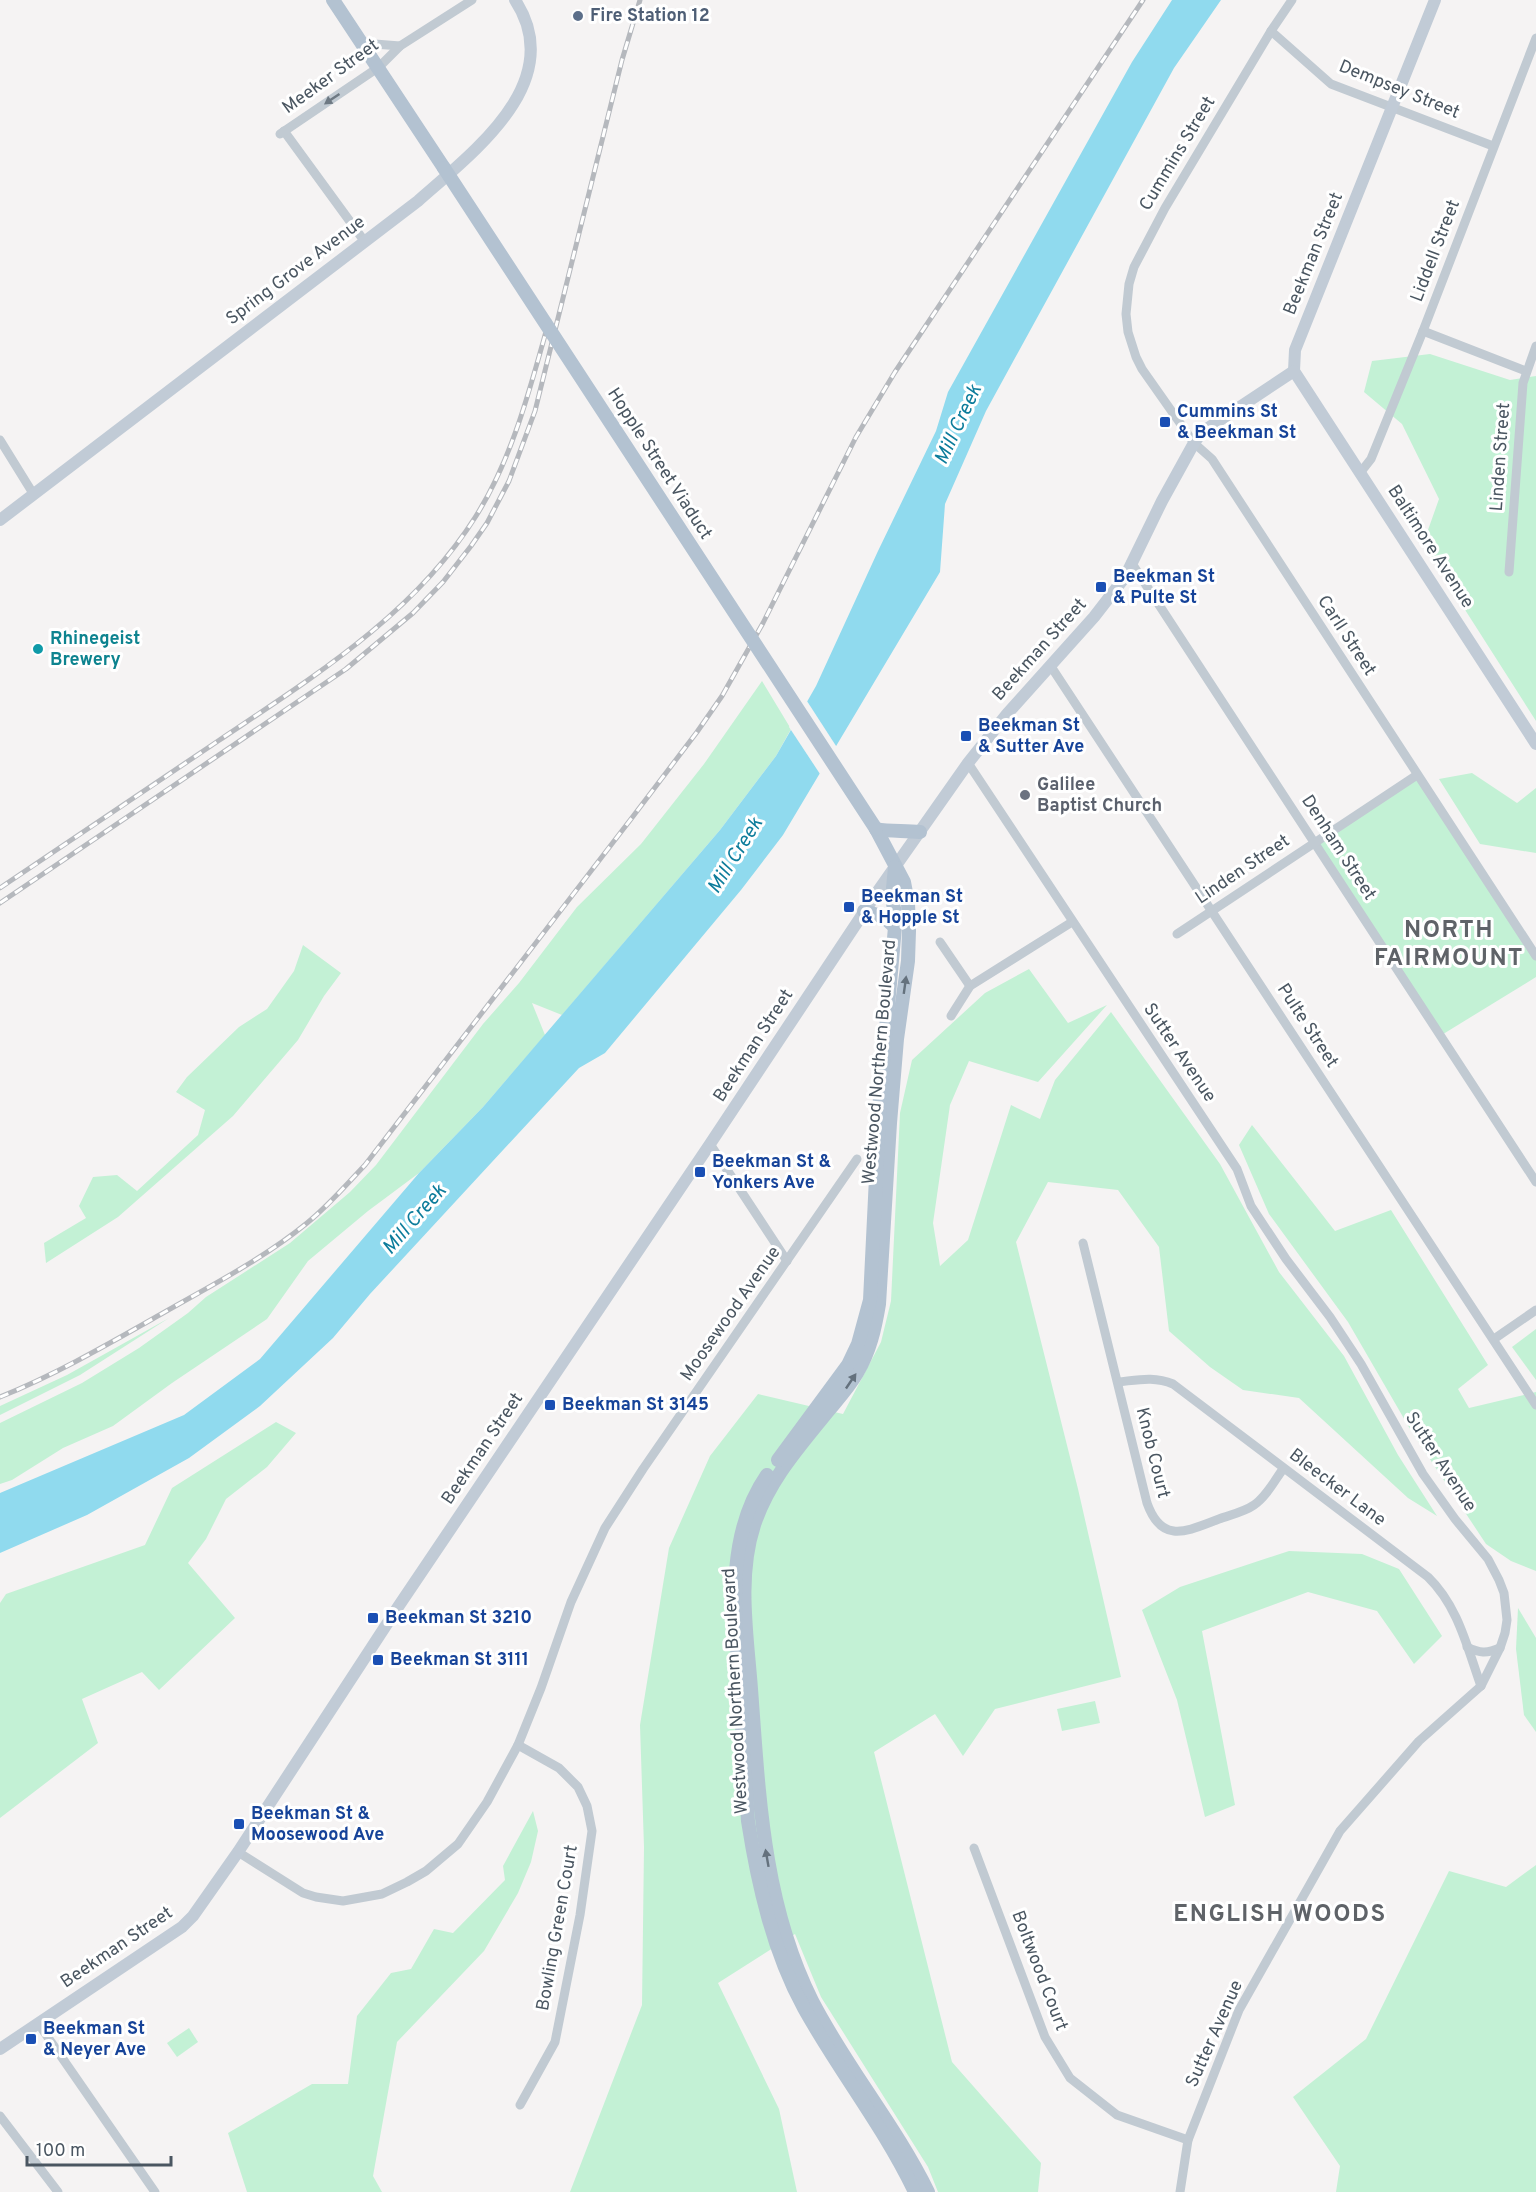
<svg xmlns="http://www.w3.org/2000/svg" width="1536" height="2192" font-family="Overpass,sans-serif">
	<rect width="100%" height="100%" fill="#f5f3f3"/>
	<g fill="#c3f1d5">
		<path d="M 1430,354 L 1510,380 L 1536,376 L 1536,721 L 1423,544 L 1439,499 L 1402,424 L 1364,392 L 1372,361 Z"/>
		<path d="M 762,681 L 791,729 L 776,756 L 720,830 L 562,1015 L 532,1003 L 545,1035 L 483,1107 L 419,1173 L 368,1211 L 308,1261 L 267,1319 L 172,1383 L 113,1426 L 63,1448 L 12,1480 L 0,1484 L 0,1423 L 82,1383 L 139,1348 L 188,1313 L 206,1297 L 290,1243 L 350,1192 L 376,1165 L 483,1024 L 519,983 L 577,907 L 641,844 L 704,764 Z"/>
		<path d="M 1472,773 L 1517,803 L 1536,788 L 1536,853 L 1480,844 L 1439,779 Z"/>
		<path d="M 1417,775 L 1536,956 L 1536,977 L 1440,1036 L 1314,842 Z"/>
		<path d="M 303,945 L 341,973 L 324,996 L 298,1040 L 233,1116 L 118,1217 L 46,1263 L 44,1243 L 86,1218 L 79,1206 L 93,1177 L 117,1175 L 137,1191 L 198,1135 L 205,1110 L 176,1092 L 187,1077 L 239,1027 L 267,1009 L 294,971 Z"/>
		<path d="M 1029,969 L 1068,1023 L 1107,1005 L 1038,1082 L 969,1061 L 950,1105 L 933,1223 L 940,1266 L 968,1240 L 1011,1105 L 1040,1119 L 1055,1080 L 1111,1012 L 1220,1164 L 1279,1272 L 1344,1356 L 1398,1455 L 1437,1516 L 1408,1498 L 1299,1398 L 1243,1390 L 1210,1367 L 1169,1331 L 1159,1247 L 1118,1190 L 1048,1182 L 1016,1242 L 1078,1489 L 1121,1677 L 995,1709 L 963,1756 L 935,1714 L 874,1752 L 952,2062 L 1041,2163 L 1038,2192 L 938,2192 L 928,2167 L 821,1997 L 795,1934 L 718,1983 L 779,2109 L 797,2192 L 570,2192 L 642,2005 L 644,1847 L 640,1725 L 669,1548 L 710,1456 L 758,1394 L 843,1414 L 881,1342 L 891,1301 L 900,1113 L 912,1060 L 985,993 Z"/>
		<path d="M 1252,1125 L 1335,1231 L 1391,1210 L 1488,1365 L 1458,1389 L 1469,1408 L 1536,1392 L 1536,1571 L 1511,1561 L 1486,1544 L 1410,1429 L 1348,1322 L 1269,1214 L 1239,1145 Z"/>
		<path d="M 169,1318 L 80,1375 L 0,1415 L 0,1406 L 67,1375 Z"/>
		<path d="M 1536,1329 L 1536,1380 L 1512,1347 Z"/>
		<path d="M 276,1422 L 296,1433 L 267,1467 L 226,1499 L 206,1539 L 188,1563 L 235,1618 L 159,1690 L 142,1672 L 82,1699 L 98,1743 L 0,1818 L 0,1603 L 6,1594 L 145,1545 L 172,1488 Z"/>
		<path d="M 1289,1551 L 1362,1554 L 1399,1569 L 1442,1636 L 1414,1664 L 1377,1611 L 1308,1592 L 1202,1631 L 1235,1805 L 1205,1817 L 1177,1700 L 1142,1610 L 1180,1587 Z"/>
		<path d="M 1518,1608 L 1536,1638 L 1536,1732 L 1524,1715 L 1516,1649 Z"/>
		<path d="M 1095,1701 L 1100,1723 L 1062,1731 L 1057,1709 Z"/>
		<path d="M 533,1811 L 538,1831 L 531,1862 L 518,1893 L 484,1951 L 397,2042 L 373,2176 L 382,2192 L 247,2192 L 228,2133 L 312,2084 L 348,2084 L 357,2016 L 391,1973 L 411,1969 L 434,1929 L 453,1933 L 505,1880 L 503,1866 Z"/>
		<path d="M 1536,1865 L 1536,2192 L 1336,2192 L 1340,2166 L 1293,2097 L 1366,2039 L 1449,1871 L 1506,1887 Z"/>
		<path d="M 189,2028 L 198,2042 L 177,2057 L 167,2043 Z"/>
	</g>
	<path fill="#90daee" d="M 1172,0 L 1221,0 L 1174,68 L 986,411 L 945,504 L 940,572 L 783,835 L 741,890 L 605,1053 L 579,1068 L 370,1294 L 333,1338 L 260,1406 L 189,1458 L 87,1515 L 0,1553 L 0,1493 L 184,1415 L 260,1359 L 419,1173 L 483,1107 L 720,830 L 776,756 L 816,686 L 878,551 L 936,431 L 948,392 L 1132,62 Z"/>
	<path fill="#f5f3f3" d="M 805,698 L 838,749 L 822,777 L 789,727 Z"/>
	<g fill="none" stroke-linecap="round" stroke-linejoin="round">
		<g stroke="#c1cad2" stroke-width="9">
			<path d="M 1292,0 L 1271,31 L 1165,208 L 1134,267 L 1129,284 L 1126,314 L 1128,332 L 1136,357 L 1142,369 L 1194,443 L 1212,459 L 1536,956"/>
			<path d="M 1271,31 L 1331,84 L 1493,146"/>
			<path d="M 362,43 L 400,46"/>
			<path d="M 284,131 L 365,242"/>
			<path d="M 280,134 L 379,67 L 400,46 L 472,0"/>
			<path d="M 1423,331 L 1526,371"/>
			<path d="M 0,440 L 34,495"/>
			<path d="M 1360,473 L 1371,459 L 1423,331 L 1536,38"/>
			<path d="M 1131,562 L 1536,1182"/>
			<path d="M 1509,572 L 1523,383 L 1536,346"/>
			<path d="M 1050,665 L 1536,1405"/>
			<path d="M 968,763 L 1237,1169 L 1251,1206 L 1286,1259 L 1330,1317 L 1361,1364 L 1423,1474 L 1455,1519 L 1488,1559 L 1499,1580 L 1504,1593 L 1507,1620 L 1505,1633 L 1500,1648 L 1481,1686 L 1419,1741 L 1340,1831 L 1239,2010 L 1188,2140 L 1180,2192"/>
			<path d="M 1177,934 L 1417,775"/>
			<path d="M 940,942 L 970,986"/>
			<path d="M 951,1016 L 970,986 L 1072,922"/>
			<path d="M 710,1144 L 787,1261"/>
			<path d="M 1083,1243 L 1147,1503 C 1162,1545 1187,1531 1219,1519 C 1230,1515 1244,1512 1254,1505 C 1266,1497 1275,1480 1283,1469"/>
			<path d="M 1494,1339 L 1536,1310"/>
			<path d="M 1118,1382 C 1138,1380 1154,1376 1173,1384 L 1428,1577 C 1458,1606 1467,1647 1481,1686"/>
			<path d="M 1467,1647 C 1480,1653 1486,1654 1500,1648"/>
			<path d="M 518,1745 L 559,1768 L 578,1787 L 587,1806 L 592,1831 L 580,1915 L 555,2042 L 520,2105"/>
			<path d="M 974,1848 L 1045,2037 L 1070,2078 L 1117,2115 L 1188,2140"/>
			<path d="M 238,1852 L 303,1893 L 316,1897 L 343,1901 L 382,1894 L 407,1882 L 426,1871 L 458,1844 L 487,1802 L 518,1745 L 541,1688 L 571,1602 L 605,1528 L 643,1469 L 857,1159"/>
			<path d="M 38,2023 L 155,2192"/>
			<path d="M 0,2116 L 58,2192"/>
		</g>
		<g stroke="#c1cbd6" stroke-width="12">
			<path d="M 1435,0 L 1295,350 L 1294,371 L 1536,744"/>
			<path d="M 0,520 L 418,201 C 472,153 569,82 515,0"/>
			<path d="M 0,2049 L 182,1927 L 193,1916 L 238,1852 L 398,1607 L 710,1144 L 878,891 L 968,763 L 1007,714 L 1094,617 L 1125,577 L 1162,501 L 1194,443 L 1202,432 L 1294,371"/>
		</g>
		<g stroke="#b3c2d1" stroke-width="14">
			<path d="M 333,0 L 444,168"/>
			<path d="M 876,829 L 904,882 L 908,903 L 909,931 L 908,961 L 897,1039 L 890,1123 L 879,1304 C 875,1328 870,1351 857,1373 C 849,1387 838,1399 828,1411 C 799,1447 769,1480 754,1525 C 737,1577 747,1635 751,1689 C 759,1796 763,1903 812,2001 C 846,2067 895,2125 928,2192"/>
			<path d="M 876,829 C 891,832 905,830 920,832"/>
			<path d="M 864,911 L 884,917 L 895,927"/>
			<path d="M 778,1460 L 848,1365 L 858,1344 L 870,1300 L 880,1096 L 895,927 L 895,913 L 892,899 L 895,867"/>
			<path d="M 767,1475 C 724,1537 735,1618 740,1688 C 742,1733 745,1777 748,1821 C 758,1885 773,1951 804,2008 C 839,2071 884,2127 915,2192"/>
		</g>
		<defs>
			<g id="rail">
				<path d="M 0,888 C 73,839 146,790 218,741 C 313,677 414,615 476,516 C 513,457 530,388 549,321"/>
				<path d="M 0,903 L 346,669 L 413,613 L 443,582 L 471,546 L 487,523 L 509,481 L 535,411 L 622,60 L 640,0"/>
				<path d="M 0,1397 C 57,1374 110,1343 163,1313 C 212,1285 263,1259 307,1223 C 328,1206 346,1185 365,1165 L 631,819 L 697,732 L 722,696 L 763,623 L 856,437 L 895,372 L 1143,0"/>
			</g>
		</defs>
		<use href="#rail" stroke="#b5b8bd" stroke-width="5"/>
		<use href="#rail" stroke="#fff" stroke-width="3" stroke-dasharray="9" stroke-linecap="butt"/>
		<path stroke="#b3c2d1" stroke-width="14" d="M 444,168 L 876,829"/>
	</g>
	<defs><path id="oneway-solid" d="M-6-.8H1V-3.2L6.5 0L1 3.2V.8H-6Z" transform="scale(1.5)"/></defs>
	<use fill="#6e7983" href="#oneway-solid" transform="translate(332 99) rotate(146)"/>
	<g fill="#64717d">
		<use href="#oneway-solid" transform="translate(905 985) rotate(-82)"/>
		<use href="#oneway-solid" transform="translate(851 1381) rotate(-56)"/>
		<use href="#oneway-solid" transform="translate(767 1858) rotate(-100)"/>
	</g>
	<circle fill="#5c6f8a" stroke="#fff" stroke-width="2" cx="578" cy="16" r="6"/>
	<g fill="#1a4fb4" stroke="#fff" stroke-width="2">
		<rect x="1159" y="416" width="12" height="12" rx="3"/>
		<rect x="1095" y="581" width="12" height="12" rx="3"/>
		<rect x="960" y="730" width="12" height="12" rx="3"/>
		<rect x="843" y="901" width="12" height="12" rx="3"/>
		<rect x="694" y="1166" width="12" height="12" rx="3"/>
		<rect x="544" y="1399" width="12" height="12" rx="3"/>
		<rect x="367" y="1612" width="12" height="12" rx="3"/>
		<rect x="372" y="1654" width="12" height="12" rx="3"/>
		<rect x="233" y="1818" width="12" height="12" rx="3"/>
		<rect x="25" y="2033" width="12" height="12" rx="3"/>
	</g>
	<circle fill="#0f9aa8" stroke="#fff" stroke-width="2" cx="38" cy="649" r="6"/>
	<circle fill="#6b7280" stroke="#fff" stroke-width="2" cx="1025" cy="795" r="6"/>
	<g text-anchor="middle" dominant-baseline="central" stroke-width="6" stroke-linejoin="round" paint-order="stroke">
		<g font-size="18" font-weight="bold" fill="#4e5e75" stroke="#fff" text-anchor="start">
			<text x="590" y="16">Fire Station 12</text>
		</g>
		<g font-size="18" fill="#4a5661" stroke="#fff">
			<text transform="translate(331 77) rotate(-36)">Meeker Street</text>
			<text transform="translate(1399 90) rotate(22)">Dempsey Street</text>
			<text transform="translate(1178 154) rotate(-59)">Cummins Street</text>
			<text transform="translate(1436 251) rotate(-69)">Liddell Street</text>
			<text transform="translate(1314 254) rotate(-68)">Beekman Street</text>
			<text transform="translate(296 271) rotate(-37)">Spring Grove Avenue</text>
			<text transform="translate(1501 457) rotate(-86)">Linden Street</text>
			<text transform="translate(659 464) rotate(57)">Hopple Street Viaduct</text>
			<text transform="translate(1430 547) rotate(57)">Baltimore Avenue</text>
			<text transform="translate(1346 636) rotate(57)">Carll Street</text>
			<text transform="translate(1040 650) rotate(-48)">Beekman Street</text>
			<text transform="translate(1338 848) rotate(57)">Denham Street</text>
			<text transform="translate(1243 870) rotate(-34)">Linden Street</text>
			<text transform="translate(1307 1026) rotate(57)">Pulte Street</text>
			<text transform="translate(754 1046) rotate(-57)">Beekman Street</text>
			<text transform="translate(1179 1053) rotate(56)">Sutter Avenue</text>
			<text transform="translate(880 1062) rotate(-85)">Westwood Northern Boulevard</text>
			<text transform="translate(731 1314) rotate(-55)">Moosewood Avenue</text>
			<text transform="translate(483 1449) rotate(-56)">Beekman Street</text>
			<text transform="translate(1152 1453) rotate(76)">Knob Court</text>
			<text transform="translate(1440 1462) rotate(57)">Sutter Avenue</text>
			<text transform="translate(1337 1488) rotate(37)">Bleecker Lane</text>
			<text transform="translate(736 1691) rotate(-93)">Westwood Northern Boulevard</text>
			<text transform="translate(558 1928) rotate(-80)">Bowling Green Court</text>
			<text transform="translate(117 1948) rotate(-34)">Beekman Street</text>
			<text transform="translate(1039 1971) rotate(69)">Boltwood Court</text>
			<text transform="translate(1215 2034) rotate(-66)">Sutter Avenue</text>
		</g>
		<g font-size="18" font-weight="bold" fill="#164399" stroke="#fff" text-anchor="start">
			<text x="1177" y="412">Cummins St<tspan x="1177" dy="21">&amp; Beekman St</tspan></text>
			<text x="1113" y="577">Beekman St<tspan x="1113" dy="21">&amp; Pulte St</tspan></text>
			<text x="978" y="726">Beekman St<tspan x="978" dy="21">&amp; Sutter Ave</tspan></text>
			<text x="861" y="897">Beekman St<tspan x="861" dy="21">&amp; Hopple St</tspan></text>
			<text x="712" y="1162">Beekman St &amp;<tspan x="712" dy="21">Yonkers Ave</tspan></text>
			<text x="562" y="1405">Beekman St 3145</text>
			<text x="385" y="1618">Beekman St 3210</text>
			<text x="390" y="1660">Beekman St 3111</text>
			<text x="251" y="1814">Beekman St &amp;<tspan x="251" dy="21">Moosewood Ave</tspan></text>
			<text x="43" y="2029">Beekman St<tspan x="43" dy="21">&amp; Neyer Ave</tspan></text>
		</g>
		<g font-size="18" font-weight="bold" fill="#0d838f" stroke="#fff" text-anchor="start">
			<text x="50" y="639">Rhinegeist<tspan x="50" dy="21">Brewery</tspan></text>
		</g>
		<g font-size="18" font-weight="bold" fill="#5b616d" stroke="#fff" text-anchor="start">
			<text x="1037" y="785">Galilee<tspan x="1037" dy="21">Baptist Church</tspan></text>
		</g>
		<g font-size="20" font-style="italic" fill="#0c7c9b" stroke="#fff">
			<text transform="translate(959 425) rotate(-65)">Mill Creek</text>
			<text transform="translate(736 856) rotate(-58)">Mill Creek</text>
			<text transform="translate(415 1220) rotate(-49)">Mill Creek</text>
		</g>
		<g font-size="24" font-weight="bold" letter-spacing="1.5" fill="#5f6368" stroke="#fff">
			<text x="1449" y="931">NORTH<tspan x="1449" dy="28">FAIRMOUNT</tspan></text>
			<text x="1280" y="1915">ENGLISH WOODS</text>
		</g>
	</g>
	<path d="M27 2156v9h144v-9" fill="none" stroke="#4a5661" stroke-width="3"/>
	<text x="36" y="2156" font-size="18" fill="#4a5661" stroke="#ffffff" stroke-width="4.5" paint-order="stroke">100 m</text>
</svg>
